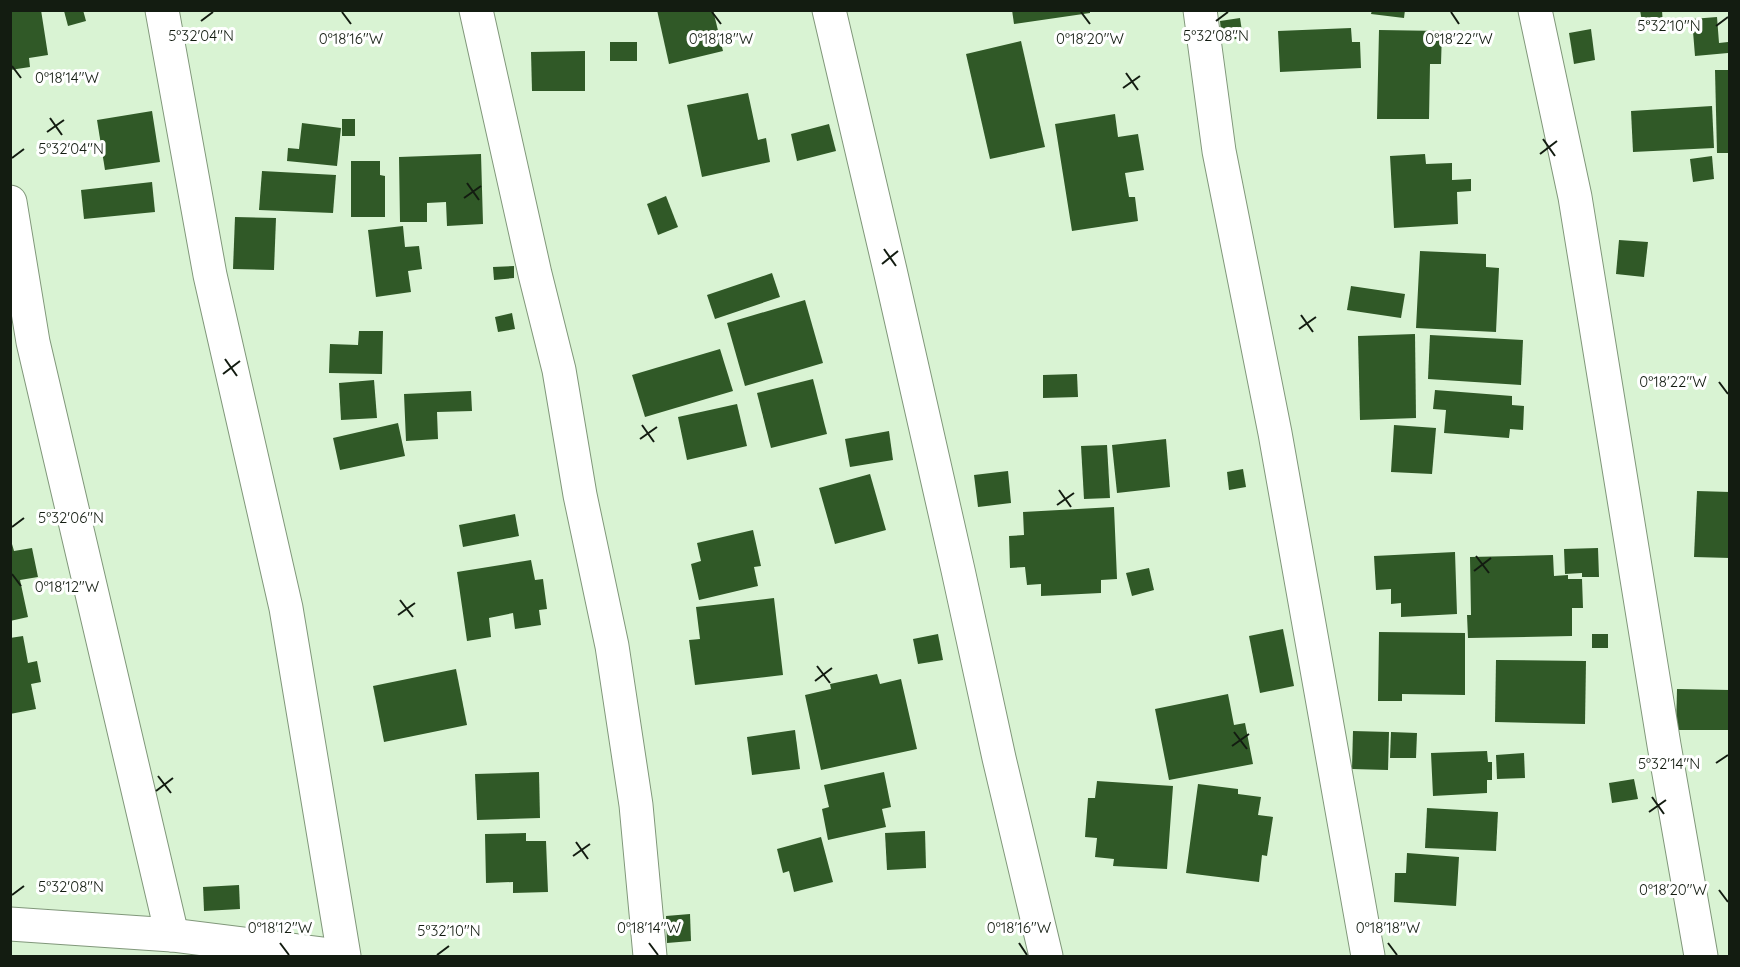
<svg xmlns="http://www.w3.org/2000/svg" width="1740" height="967" font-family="Quicksand,sans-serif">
	<rect width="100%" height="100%" fill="#d9f3d3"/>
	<g fill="#305927">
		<path d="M 10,10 L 41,10 L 48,55 L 29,58 L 30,67 L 10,70 Z"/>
		<path d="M 67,10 L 83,10 L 86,21 L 68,26 L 64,11 Z"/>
		<path d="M 657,10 L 713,10 L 723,51 L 669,64 Z"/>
		<path d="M 1012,10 L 1090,10 L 1090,13 L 1014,24 Z"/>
		<path d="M 1372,10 L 1405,10 L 1404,18 L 1371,14 Z"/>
		<path d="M 1640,10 L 1662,10 L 1663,25 L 1643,28 Z"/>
		<path d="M 1717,17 L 1719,43 L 1728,42 L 1728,53 L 1695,56 L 1692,19 Z"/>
		<path d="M 1240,18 L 1243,38 L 1222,41 L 1220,21 Z"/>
		<path d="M 1351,28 L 1352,42 L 1360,42 L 1361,68 L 1280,72 L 1278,31 Z"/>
		<path d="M 1591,29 L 1595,60 L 1574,64 L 1569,33 Z"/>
		<path d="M 1379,30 L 1442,31 L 1441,64 L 1430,64 L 1429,119 L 1377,119 Z"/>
		<path d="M 1021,41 L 1045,147 L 990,159 L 966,54 Z"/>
		<rect x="610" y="42" width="27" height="19"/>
		<path d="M 585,51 L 585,91 L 532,91 L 531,52 Z"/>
		<path d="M 1715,70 L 1730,70 L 1730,153 L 1717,153 Z"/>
		<path d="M 748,93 L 758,140 L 766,138 L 770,162 L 702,177 L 687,105 Z"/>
		<path d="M 1712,106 L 1714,148 L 1633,152 L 1631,111 Z"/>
		<path d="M 152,111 L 160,162 L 105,170 L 97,120 Z"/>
		<path d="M 1115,114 L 1118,137 L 1138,134 L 1144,170 L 1125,173 L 1129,197 L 1135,197 L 1138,221 L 1072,231 L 1055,124 Z"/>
		<rect x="342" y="119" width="13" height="17"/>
		<path d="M 302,123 L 341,128 L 337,166 L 287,161 L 288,148 L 299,149 Z"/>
		<path d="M 829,124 L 836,151 L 797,161 L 791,134 Z"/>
		<path d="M 481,154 L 483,224 L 447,226 L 446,202 L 427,203 L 427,222 L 400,222 L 399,157 Z"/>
		<path d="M 1425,154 L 1426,164 L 1452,163 L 1452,180 L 1471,179 L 1471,191 L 1457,192 L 1458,224 L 1394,228 L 1390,156 Z"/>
		<path d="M 1712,156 L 1714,179 L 1693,182 L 1690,159 Z"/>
		<path d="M 351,161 L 380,161 L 380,175 L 385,176 L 385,217 L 351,217 Z"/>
		<path d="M 262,171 L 336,175 L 333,213 L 259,210 Z"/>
		<path d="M 152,182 L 155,212 L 84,219 L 81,190 Z"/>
		<path d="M 666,196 L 678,227 L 658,235 L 647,204 Z"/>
		<path d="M 235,217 L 276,218 L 274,270 L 233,269 Z"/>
		<path d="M 403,226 L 405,247 L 419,246 L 422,269 L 408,271 L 411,292 L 376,297 L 368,230 Z"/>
		<path d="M 1619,240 L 1648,242 L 1644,277 L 1616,274 Z"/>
		<path d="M 1420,251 L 1486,254 L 1486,267 L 1499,268 L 1496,332 L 1416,328 Z"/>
		<path d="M 514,266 L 514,278 L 494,280 L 493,267 Z"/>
		<path d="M 772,273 L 780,297 L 715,319 L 707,295 Z"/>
		<path d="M 1351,286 L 1405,294 L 1401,318 L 1347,310 Z"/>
		<path d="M 805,300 L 823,363 L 745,386 L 727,323 Z"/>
		<path d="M 512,313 L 515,329 L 498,332 L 495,317 Z"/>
		<path d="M 359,331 L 383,331 L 382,374 L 329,373 L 330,344 L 358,345 Z"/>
		<path d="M 1415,334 L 1416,418 L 1360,420 L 1358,336 Z"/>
		<path d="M 1430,335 L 1523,340 L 1521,385 L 1428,379 Z"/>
		<path d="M 720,349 L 733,391 L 645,417 L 632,375 Z"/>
		<path d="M 1077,374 L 1078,397 L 1043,398 L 1043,375 Z"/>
		<path d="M 813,379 L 827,434 L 771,448 L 757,393 Z"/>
		<path d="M 374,380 L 377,418 L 341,420 L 339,383 Z"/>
		<path d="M 1435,390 L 1512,396 L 1512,405 L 1524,406 L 1523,430 L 1510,429 L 1509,438 L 1444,433 L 1446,410 L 1433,409 Z"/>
		<path d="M 471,391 L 472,411 L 437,412 L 438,439 L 406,441 L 404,394 Z"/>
		<path d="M 737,404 L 747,446 L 687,460 L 678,417 Z"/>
		<path d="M 398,423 L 405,456 L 340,470 L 333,438 Z"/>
		<path d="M 1394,425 L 1436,428 L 1432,474 L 1391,472 Z"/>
		<path d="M 889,431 L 893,460 L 850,467 L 845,439 Z"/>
		<path d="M 1166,439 L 1170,487 L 1117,493 L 1112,445 Z"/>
		<path d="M 1107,445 L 1110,498 L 1084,499 L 1081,446 Z"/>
		<path d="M 1243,469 L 1246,487 L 1229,490 L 1227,472 Z"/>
		<path d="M 1008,471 L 1011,503 L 978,507 L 974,475 Z"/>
		<path d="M 870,474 L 886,530 L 835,544 L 819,488 Z"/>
		<path d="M 1697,491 L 1730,492 L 1730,558 L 1694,557 Z"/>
		<path d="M 1114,507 L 1117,579 L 1101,580 L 1101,593 L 1041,596 L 1041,584 L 1027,585 L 1025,567 L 1010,568 L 1009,536 L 1024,535 L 1023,512 Z"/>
		<path d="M 515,514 L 519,536 L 463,547 L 459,525 Z"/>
		<path d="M 753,530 L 761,566 L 754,567 L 758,586 L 699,600 L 691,564 L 701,561 L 697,543 Z"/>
		<path d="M 10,537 L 14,551 L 32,548 L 38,577 L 20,580 L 28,617 L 10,621 Z"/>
		<path d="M 1598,548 L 1599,577 L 1582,577 L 1582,573 L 1565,574 L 1564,549 Z"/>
		<path d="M 1455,552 L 1457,614 L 1401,617 L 1401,603 L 1391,604 L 1391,589 L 1376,590 L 1374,556 Z"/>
		<path d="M 1553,555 L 1554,576 L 1568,575 L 1568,579 L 1582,579 L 1583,608 L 1572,608 L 1572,636 L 1468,638 L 1467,615 L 1471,615 L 1470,557 Z"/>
		<path d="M 531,560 L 535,580 L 543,579 L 547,609 L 539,610 L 541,625 L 515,629 L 513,613 L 489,618 L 491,637 L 467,641 L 457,572 Z"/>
		<path d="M 1149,568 L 1154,590 L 1132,596 L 1126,573 Z"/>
		<path d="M 774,598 L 783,675 L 695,685 L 689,640 L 700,639 L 696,607 Z"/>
		<path d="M 1283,629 L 1294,686 L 1260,693 L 1249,636 Z"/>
		<path d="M 1379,632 L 1465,633 L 1465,695 L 1402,694 L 1402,701 L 1378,701 Z"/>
		<path d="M 938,634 L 943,660 L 918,664 L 913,639 Z"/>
		<rect x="1592" y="634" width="16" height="14"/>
		<path d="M 23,636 L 28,663 L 37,661 L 41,682 L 31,684 L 36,709 L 10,714 L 10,638 Z"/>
		<path d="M 1496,660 L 1586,661 L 1585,724 L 1495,722 Z"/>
		<path d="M 456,669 L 467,725 L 384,742 L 373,686 Z"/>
		<path d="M 877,674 L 880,684 L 901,679 L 917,749 L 821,770 L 805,695 L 831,689 L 830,684 Z"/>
		<path d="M 1677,689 L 1730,690 L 1730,730 L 1676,730 Z"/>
		<path d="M 1228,694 L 1234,725 L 1245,723 L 1253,764 L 1169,780 L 1155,709 Z"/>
		<path d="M 795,730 L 800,769 L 752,775 L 747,737 Z"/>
		<path d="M 1353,731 L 1389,732 L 1388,770 L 1352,769 Z"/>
		<path d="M 1391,732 L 1417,733 L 1416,758 L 1390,758 Z"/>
		<path d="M 1487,751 L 1488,762 L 1492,762 L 1492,780 L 1487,780 L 1487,793 L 1433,796 L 1431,753 Z"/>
		<path d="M 1524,753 L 1525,778 L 1497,779 L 1496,755 Z"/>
		<path d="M 539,772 L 540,818 L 477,820 L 475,774 Z"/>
		<path d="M 884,772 L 891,807 L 882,809 L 886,827 L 828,840 L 822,809 L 829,807 L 824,785 Z"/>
		<path d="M 1634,779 L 1638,799 L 1612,803 L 1609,783 Z"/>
		<path d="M 1097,781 L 1173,786 L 1167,869 L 1113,866 L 1114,859 L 1095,857 L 1097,838 L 1085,837 L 1088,798 L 1095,798 Z"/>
		<path d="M 1198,784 L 1238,789 L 1238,794 L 1261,797 L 1258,815 L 1273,817 L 1267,856 L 1262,855 L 1259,882 L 1186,873 Z"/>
		<path d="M 1427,808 L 1498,812 L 1496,851 L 1425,848 Z"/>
		<path d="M 925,831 L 926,868 L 887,870 L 885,833 Z"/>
		<path d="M 526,833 L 526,841 L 546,841 L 548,892 L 513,893 L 513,882 L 486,883 L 485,834 Z"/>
		<path d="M 821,837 L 833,882 L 794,892 L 789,871 L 783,873 L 777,849 Z"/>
		<path d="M 1407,853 L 1459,857 L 1456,906 L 1394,902 L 1395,873 L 1406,873 Z"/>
		<path d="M 239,885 L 240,909 L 204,911 L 203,887 Z"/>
		<path d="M 690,914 L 691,941 L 667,943 L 666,916 Z"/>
	</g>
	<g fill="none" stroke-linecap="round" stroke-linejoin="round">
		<defs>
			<g id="minor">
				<path d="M 162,10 L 210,275 L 286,608 L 344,956"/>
				<path d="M 476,10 L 535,274 L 559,370 L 580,495 L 612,646 L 636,805 L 650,956"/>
				<path d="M 829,10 L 890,270 L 958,570 L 999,758 L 1046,956"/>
				<path d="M 1200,10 L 1219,151 L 1275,433 L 1368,956"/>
				<path d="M 1535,10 L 1575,197 L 1664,745 L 1701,956"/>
				<path d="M 10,202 L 33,342 L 172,935"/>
				<path d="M 10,924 L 172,935 L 339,956"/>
			</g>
		</defs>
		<use href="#minor" stroke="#80977a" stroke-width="35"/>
		<use href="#minor" stroke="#fff" stroke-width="33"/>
	</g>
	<path fill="none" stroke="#131c11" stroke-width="2" d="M 342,12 L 351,24M 712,12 L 721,24M 1081,12 L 1090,24M 1451,12 L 1459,24M 201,21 L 213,12M 1216,21 L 1228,12M 1716,26 L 1728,17M 12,66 L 21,78M 1126,73 L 1138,90M 1123,88 L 1140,76M 50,118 L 62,135M 47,132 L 64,120M 1543,139 L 1555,156M 1540,154 L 1557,141M 12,158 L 24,149M 467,183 L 479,200M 464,198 L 481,186M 884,249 L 896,266M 882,264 L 898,251M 1301,315 L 1313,332M 1299,329 L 1316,317M 225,359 L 237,376M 223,374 L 240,361M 1719,382 L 1728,394M 642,425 L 654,442M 640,439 L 657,427M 1059,490 L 1071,507M 1057,505 L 1074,493M 12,527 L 24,518M 1476,556 L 1489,573M 1474,571 L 1491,558M 12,574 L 21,586M 400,600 L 413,617M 398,615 L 415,603M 817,666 L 830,683M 815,681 L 832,668M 1234,732 L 1247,749M 1232,746 L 1249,734M 1716,763 L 1728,755M 158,776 L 171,793M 156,791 L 173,778M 1652,797 L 1664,814M 1649,812 L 1666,800M 576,842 L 588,859M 573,856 L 590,844M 1719,890 L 1728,902M 12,895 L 24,886M 280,943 L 289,955M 649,943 L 658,955M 1019,943 L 1027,955M 1388,943 L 1397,955M 437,955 L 449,946"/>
	<g font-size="15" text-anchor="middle" fill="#131c11" stroke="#fff" stroke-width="6" stroke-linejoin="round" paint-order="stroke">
		<text x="1669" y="31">5°32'10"N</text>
		<text x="201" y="41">5°32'04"N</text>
		<text x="1216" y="41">5°32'08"N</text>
		<text x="351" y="44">0°18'16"W</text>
		<text x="721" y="44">0°18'18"W</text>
		<text x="1090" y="44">0°18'20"W</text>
		<text x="1459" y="44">0°18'22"W</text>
		<text x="67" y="83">0°18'14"W</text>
		<text x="71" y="154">5°32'04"N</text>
		<text x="1673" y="387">0°18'22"W</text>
		<text x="71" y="523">5°32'06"N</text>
		<text x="67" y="592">0°18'12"W</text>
		<text x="1669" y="769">5°32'14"N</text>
		<text x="71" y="892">5°32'08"N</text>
		<text x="1673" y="895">0°18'20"W</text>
		<text x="280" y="933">0°18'12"W</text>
		<text x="649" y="933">0°18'14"W</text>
		<text x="1019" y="933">0°18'16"W</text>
		<text x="1388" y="933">0°18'18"W</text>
		<text x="449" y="936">5°32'10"N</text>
	</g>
	<rect width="1740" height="967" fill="none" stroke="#131c11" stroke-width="24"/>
</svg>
